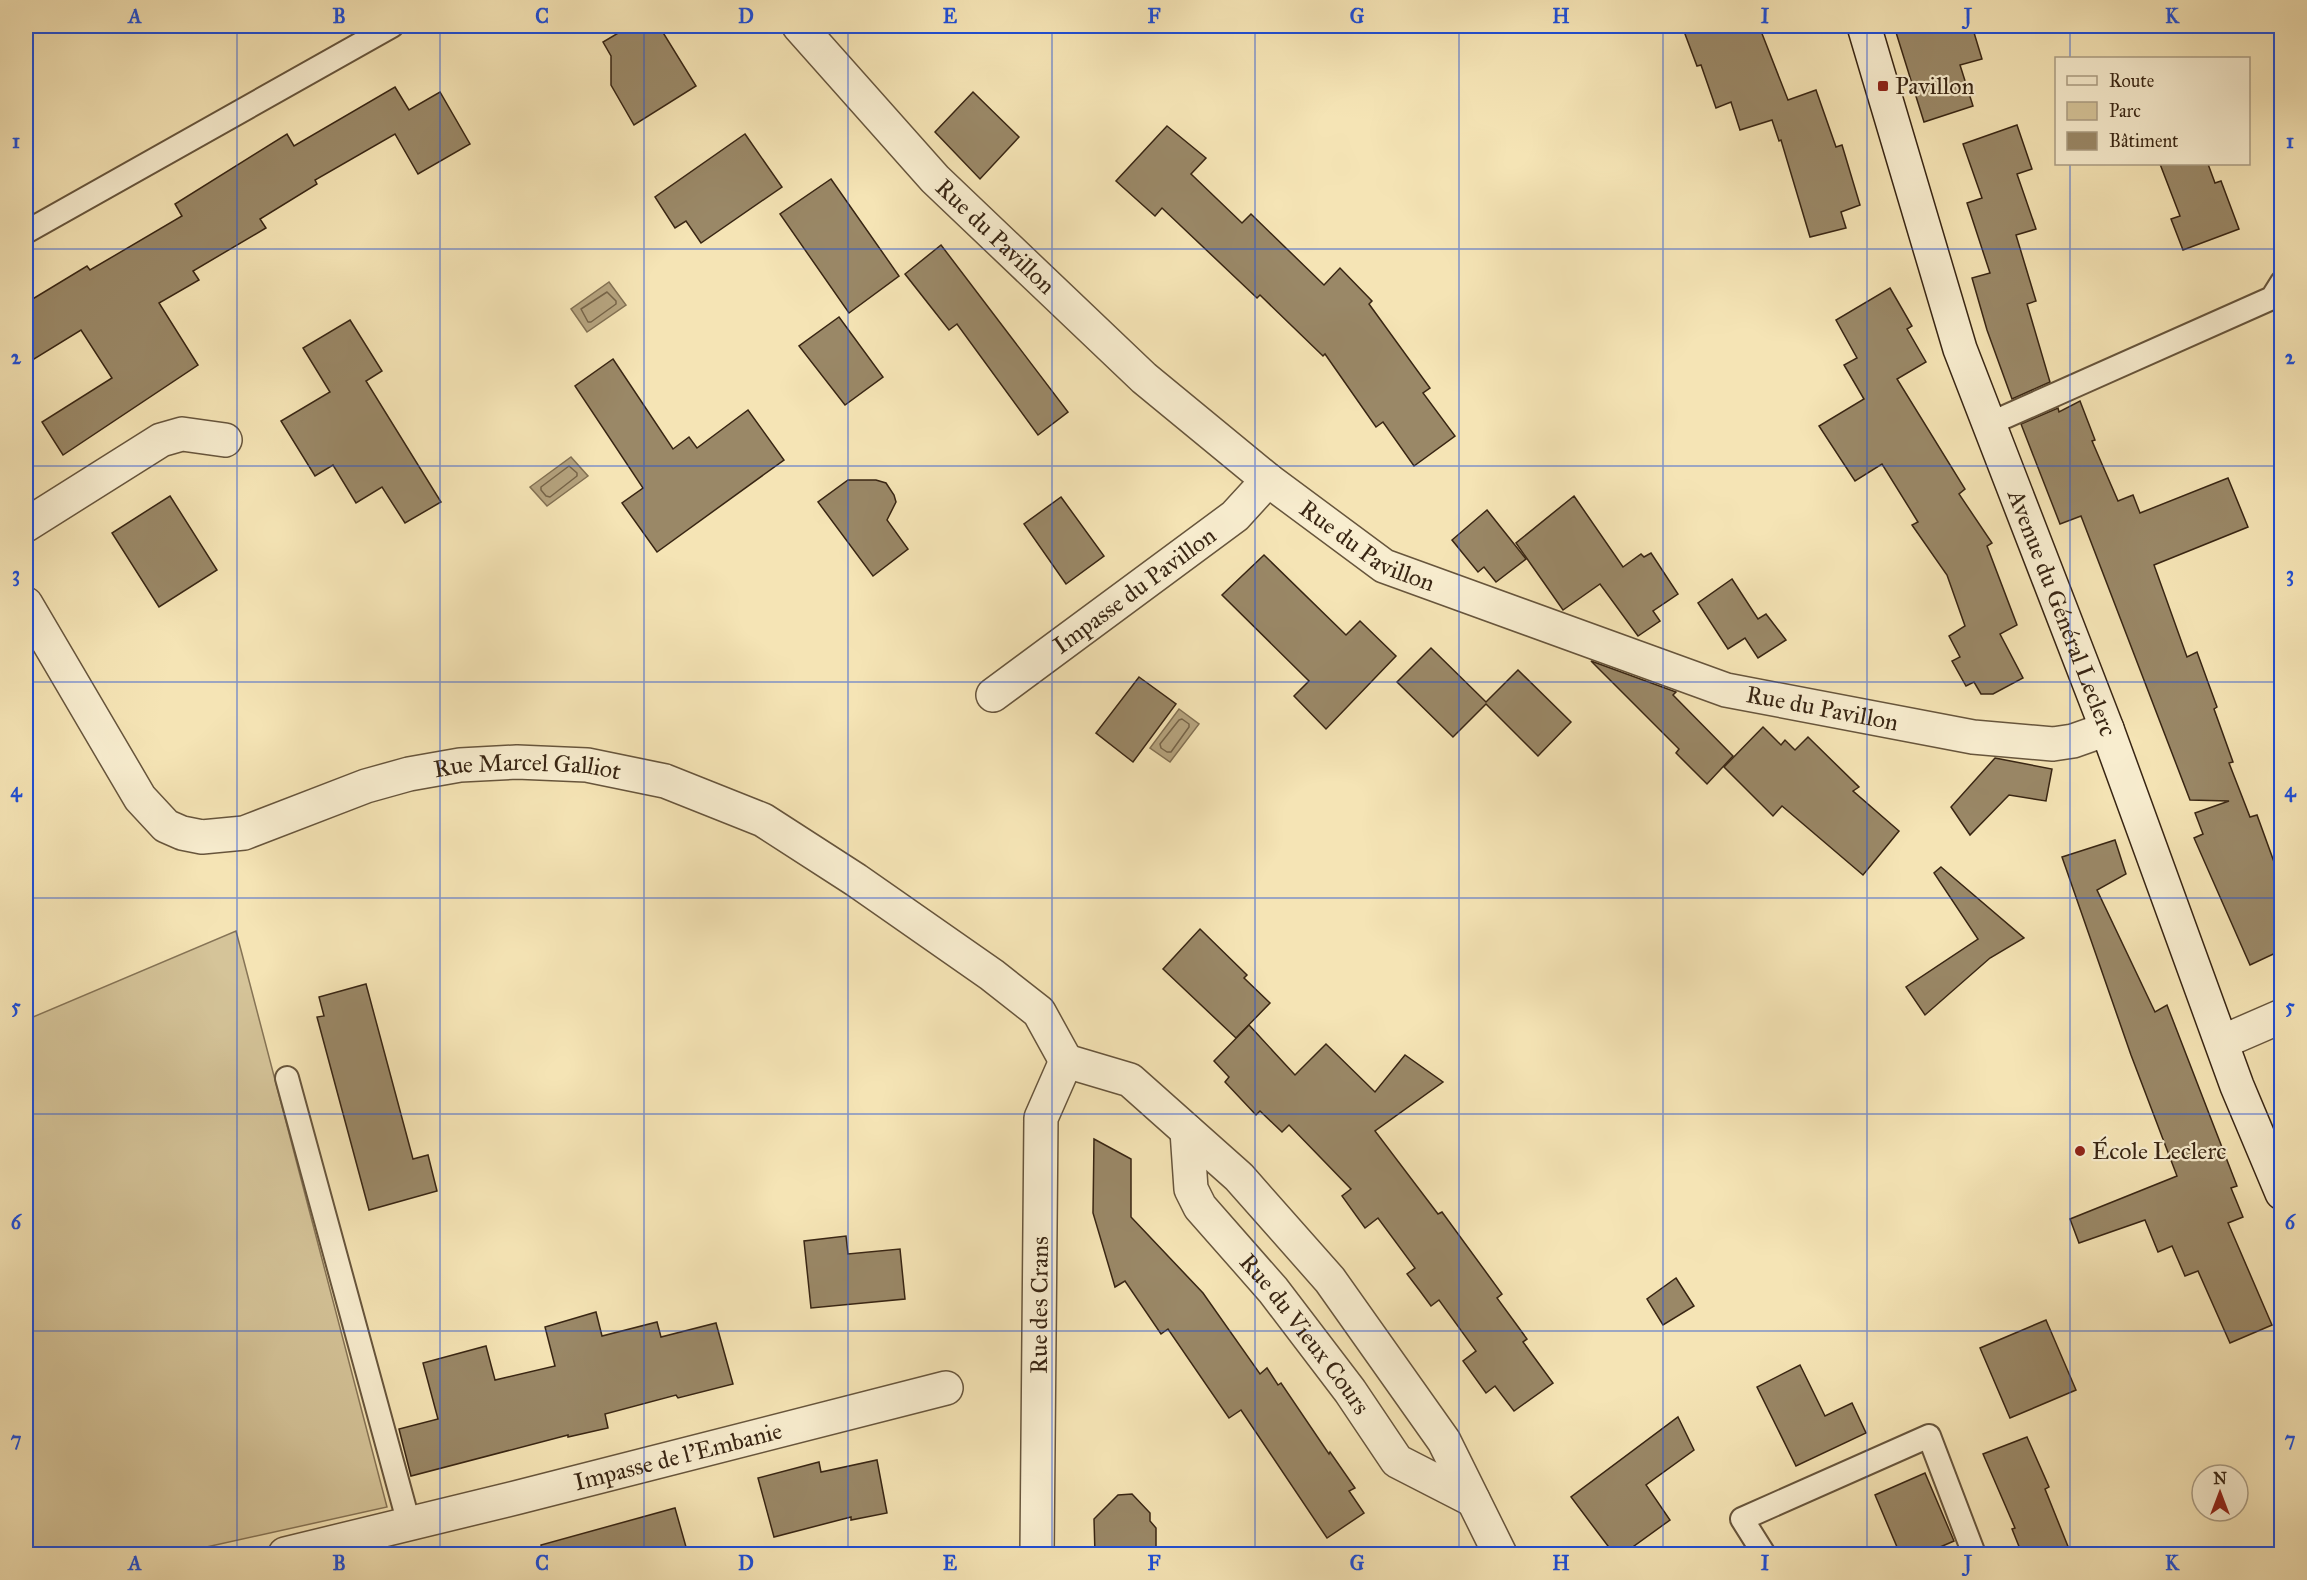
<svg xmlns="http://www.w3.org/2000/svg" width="2307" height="1580" font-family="'IM FELL Great Primer',serif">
	<rect width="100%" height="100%" fill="#f5e4b5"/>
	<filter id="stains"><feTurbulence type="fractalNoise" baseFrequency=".00333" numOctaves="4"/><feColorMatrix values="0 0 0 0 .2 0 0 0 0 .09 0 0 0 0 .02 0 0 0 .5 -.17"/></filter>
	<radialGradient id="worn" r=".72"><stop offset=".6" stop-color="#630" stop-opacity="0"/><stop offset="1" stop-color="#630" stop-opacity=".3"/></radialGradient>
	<path fill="#d5c499" stroke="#867456" stroke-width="1.5" d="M 236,931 L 387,1507 L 175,1554 L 26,1554 L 26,1020 Z"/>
	<g fill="#b5a37e" stroke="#837153" stroke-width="1.5">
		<path d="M 609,282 L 626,305 L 587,332 L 571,309 Z"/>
		<path d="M 571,457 L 588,476 L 547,506 L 530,487 Z"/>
		<path d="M 1179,709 L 1199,724 L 1170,762 L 1150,748 Z"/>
	</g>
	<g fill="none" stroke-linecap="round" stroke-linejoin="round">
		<g stroke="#766448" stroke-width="1.5">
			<path d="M 607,292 L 616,301 L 616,304 L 591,322 L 588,322 L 581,309 Z"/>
			<path d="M 569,466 L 577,473 L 577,476 L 550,497 L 546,496 L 541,490 L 541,487 Z"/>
			<path d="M 1182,719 L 1189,724 L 1189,727 L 1171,752 L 1167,752 L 1161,748 L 1160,744 L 1179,720 Z"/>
		</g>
	</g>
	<g fill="#9a8867" stroke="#382513" stroke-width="1.5">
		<path d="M 630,26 L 659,26 L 696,86 L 634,125 L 611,85 L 611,56 L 603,42 Z"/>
		<path d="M 1682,26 L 1759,26 L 1788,100 L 1816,90 L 1836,147 L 1842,145 L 1860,205 L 1841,212 L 1846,228 L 1810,237 L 1781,140 L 1779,141 L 1772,120 L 1740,130 L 1731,102 L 1716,108 L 1701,65 L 1697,66 Z"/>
		<path d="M 1894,26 L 1972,26 L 1982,59 L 1960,65 L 1973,106 L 1924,122 Z"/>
		<path d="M 395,87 L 409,110 L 440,92 L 470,144 L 418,174 L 395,134 L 315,180 L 317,184 L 260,219 L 266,228 L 193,271 L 199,280 L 159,303 L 198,365 L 63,455 L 42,422 L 112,378 L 81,330 L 26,364 L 26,303 L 87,266 L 90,270 L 182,216 L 175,204 L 287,134 L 294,146 Z"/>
		<path d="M 973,92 L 1019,137 L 980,179 L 935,132 Z"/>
		<path d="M 2017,125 L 2032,169 L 2017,174 L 2036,229 L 2016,235 L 2036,301 L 2027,304 L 2050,382 L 2012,399 L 1987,330 L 1972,278 L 1990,273 L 1967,203 L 1982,198 L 1963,144 Z"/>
		<path d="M 1167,126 L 1206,158 L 1191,174 L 1242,223 L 1251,214 L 1324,285 L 1340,268 L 1372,301 L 1369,304 L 1430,388 L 1423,393 L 1455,436 L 1414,466 L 1383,422 L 1376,427 L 1325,354 L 1323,356 L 1260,295 L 1257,298 L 1162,208 L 1155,216 L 1116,181 Z"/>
		<path d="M 745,134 L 782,187 L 701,243 L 686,221 L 675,228 L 655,197 Z"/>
		<path d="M 2160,164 L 2208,164 L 2215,183 L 2221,181 L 2239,229 L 2183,250 L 2171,219 L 2180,216 Z"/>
		<path d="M 831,179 L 899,276 L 849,313 L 780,214 Z"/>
		<path d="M 941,245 L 1068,412 L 1038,435 L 957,324 L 949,330 L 905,274 Z"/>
		<path d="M 1890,288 L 1912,326 L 1907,329 L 1926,362 L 1897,379 L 1965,489 L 1959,494 L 1992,543 L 1987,546 L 2017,625 L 2000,634 L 2023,678 L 1993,694 L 1981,694 L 1974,682 L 1966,686 L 1952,661 L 1960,657 L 1949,636 L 1965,626 L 1947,575 L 1912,525 L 1918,522 L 1882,464 L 1855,481 L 1819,426 L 1864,399 L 1844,365 L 1857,358 L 1836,320 Z"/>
		<path d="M 839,317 L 883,377 L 845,405 L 799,346 Z"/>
		<path d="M 350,320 L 382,371 L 366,381 L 441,502 L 405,523 L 382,487 L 356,503 L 333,465 L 315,476 L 281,421 L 330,392 L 303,348 Z"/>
		<path d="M 613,359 L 673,449 L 689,437 L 697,448 L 748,410 L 784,460 L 657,552 L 622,503 L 643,488 L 575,386 Z"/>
		<path d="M 2080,401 L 2095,440 L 2092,441 L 2118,501 L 2133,495 L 2140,513 L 2228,478 L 2248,527 L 2154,565 L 2187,657 L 2197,652 L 2217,707 L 2214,709 L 2233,762 L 2229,763 L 2250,817 L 2257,815 L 2282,884 L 2282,950 L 2250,965 L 2194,838 L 2203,834 L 2195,813 L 2229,801 L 2190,800 L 2081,516 L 2060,524 L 2021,424 L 2058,408 L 2059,412 Z"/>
		<path d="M 848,480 L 876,480 L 886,483 L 894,495 L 896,502 L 887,520 L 908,549 L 873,576 L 818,502 Z"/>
		<path d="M 170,496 L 217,570 L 159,607 L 112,533 Z"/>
		<path d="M 1574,496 L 1623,567 L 1641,554 L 1644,557 L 1651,553 L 1678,594 L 1653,611 L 1660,621 L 1638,636 L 1600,584 L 1563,610 L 1516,543 Z"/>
		<path d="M 1061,497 L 1104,556 L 1066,584 L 1024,524 Z"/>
		<path d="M 1487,510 L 1526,559 L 1496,582 L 1484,567 L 1478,572 L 1452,540 Z"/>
		<path d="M 1264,555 L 1346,635 L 1360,621 L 1396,656 L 1326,729 L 1294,696 L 1309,681 L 1222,595 Z"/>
		<path d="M 1732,579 L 1758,619 L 1766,614 L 1786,640 L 1758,658 L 1745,638 L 1728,649 L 1698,603 Z"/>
		<path d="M 1431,648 L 1486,702 L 1518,670 L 1571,722 L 1538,756 L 1486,704 L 1453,737 L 1397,682 Z"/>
		<path d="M 1591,661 L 1676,692 L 1673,695 L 1733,756 L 1707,784 L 1676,753 L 1679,749 Z"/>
		<path d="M 1139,677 L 1176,704 L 1133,762 L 1096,733 Z"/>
		<path d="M 1763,727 L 1781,745 L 1785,740 L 1795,750 L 1808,737 L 1859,787 L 1853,791 L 1899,831 L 1863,875 L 1782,806 L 1773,816 L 1724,767 Z"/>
		<path d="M 1995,758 L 2052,769 L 2046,801 L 2009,795 L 1970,835 L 1951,807 Z"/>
		<path d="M 2115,840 L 2126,874 L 2097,890 L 2155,1012 L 2167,1005 L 2237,1186 L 2231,1188 L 2243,1217 L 2228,1223 L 2272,1325 L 2230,1343 L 2198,1271 L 2185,1276 L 2172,1246 L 2158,1252 L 2145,1220 L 2079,1243 L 2070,1219 L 2177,1176 L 2131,1055 L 2062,857 Z"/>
		<path d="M 1941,867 L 2024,938 L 1990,958 L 1925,1015 L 1906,987 L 1978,939 L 1934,873 Z"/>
		<path d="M 1200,929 L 1247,975 L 1244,978 L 1270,1003 L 1236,1038 L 1163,969 Z"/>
		<path d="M 366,984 L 413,1159 L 428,1155 L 437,1191 L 369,1210 L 317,1017 L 324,1016 L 319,997 Z"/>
		<path d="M 1249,1025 L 1295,1075 L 1326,1044 L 1375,1092 L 1405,1055 L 1443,1082 L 1375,1131 L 1438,1214 L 1442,1212 L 1502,1294 L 1497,1298 L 1527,1339 L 1523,1342 L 1553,1383 L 1514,1411 L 1495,1386 L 1486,1393 L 1463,1361 L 1476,1351 L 1439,1300 L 1431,1306 L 1420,1291 L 1407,1274 L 1415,1268 L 1378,1218 L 1365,1228 L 1342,1196 L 1351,1189 L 1289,1125 L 1282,1132 L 1260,1111 L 1256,1115 L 1225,1082 L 1229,1077 L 1214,1061 Z"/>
		<path d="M 1094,1139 L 1131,1159 L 1131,1217 L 1203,1293 L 1260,1374 L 1267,1368 L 1278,1385 L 1281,1383 L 1329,1454 L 1330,1452 L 1355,1488 L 1349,1491 L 1364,1513 L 1327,1538 L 1241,1410 L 1229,1418 L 1168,1329 L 1161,1334 L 1125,1281 L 1115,1287 L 1093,1213 Z"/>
		<path d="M 846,1236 L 848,1254 L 900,1249 L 905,1299 L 811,1308 L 804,1241 Z"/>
		<path d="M 1676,1278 L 1694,1306 L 1663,1325 L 1647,1299 Z"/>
		<path d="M 596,1312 L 602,1336 L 657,1322 L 661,1337 L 716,1323 L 733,1384 L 678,1398 L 676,1395 L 605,1414 L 608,1428 L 568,1437 L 568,1435 L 411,1476 L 399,1429 L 438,1419 L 423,1363 L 486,1346 L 495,1380 L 555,1366 L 545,1327 Z"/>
		<path d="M 2046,1320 L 2076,1390 L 2010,1418 L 1980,1348 Z"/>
		<path d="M 1800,1365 L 1825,1416 L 1852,1403 L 1866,1433 L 1796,1466 L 1757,1387 Z"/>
		<path d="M 1678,1417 L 1694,1450 L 1646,1485 L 1670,1520 L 1623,1554 L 1614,1554 L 1571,1497 Z"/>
		<path d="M 2027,1437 L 2049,1487 L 2045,1489 L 2071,1554 L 2022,1554 L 2012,1529 L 2015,1528 L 1983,1454 Z"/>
		<path d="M 877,1460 L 887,1513 L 851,1520 L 851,1517 L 774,1537 L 758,1478 L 819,1462 L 821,1472 Z"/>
		<path d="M 1925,1473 L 1954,1541 L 1924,1554 L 1900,1554 L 1875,1495 Z"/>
		<path d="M 1132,1494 L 1150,1513 L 1150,1521 L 1156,1528 L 1156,1554 L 1095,1554 L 1094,1519 L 1118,1495 Z"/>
		<path d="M 675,1508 L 688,1554 L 543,1554 L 541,1545 Z"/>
	</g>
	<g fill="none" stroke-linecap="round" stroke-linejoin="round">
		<defs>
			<g id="lane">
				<path d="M 26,232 L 392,26"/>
				<path d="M 1989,424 L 2272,298 L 2282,282"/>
				<path d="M 287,1078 L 409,1524"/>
				<path d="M 1764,1554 L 1742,1519 L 1929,1436 L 1974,1554"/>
			</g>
			<g id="street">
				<path id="s1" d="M 799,26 L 935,179 L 1144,378 L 1268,480 L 1384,566 L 1726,690 L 1973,737 L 2053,744 L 2073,741 L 2107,729"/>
				<path d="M 26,525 L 161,440 L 182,434 L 225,440"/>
				<path id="s2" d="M 26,604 L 140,798 L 166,826 L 182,833 L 202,837 L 244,833 L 366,786 L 409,774 L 460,765 L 517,762 L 587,765 L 665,781 L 763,820 L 856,880 L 992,975 L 1039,1012 L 1066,1061"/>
				<path id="s3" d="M 993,695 L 1235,516 L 1268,480"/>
				<path d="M 2222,1042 L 2282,1016"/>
				<path d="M 1066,1061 L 1130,1080 L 1239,1177 L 1330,1280 L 1444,1441 L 1500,1554"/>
				<path id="s4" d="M 1187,1131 L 1191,1189 L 1200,1207 L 1273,1290 L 1350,1391 L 1397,1461 L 1473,1500"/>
				<path id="s5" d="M 285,1554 L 519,1497 L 946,1388"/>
				<path id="s6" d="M 1037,1554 L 1041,1118 L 1066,1061"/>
			</g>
			<g id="secondary">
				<path id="s7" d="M 1864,26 L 1960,349 L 2107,729 L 2237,1086 L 2282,1193"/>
			</g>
		</defs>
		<use href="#lane" stroke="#67553c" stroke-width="26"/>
		<use href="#street" stroke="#67553c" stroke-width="36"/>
		<use href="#secondary" stroke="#382513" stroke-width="36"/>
		<use href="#lane" stroke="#f8edcf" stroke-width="22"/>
		<use href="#street" stroke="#f8edcf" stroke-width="33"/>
		<use href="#secondary" stroke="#f8edcf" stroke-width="33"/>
	</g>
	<path fill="none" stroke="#1d4ed8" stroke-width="1.5" stroke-opacity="0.55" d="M 237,26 L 237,1554M 440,26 L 440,1554M 644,26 L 644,1554M 848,26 L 848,1554M 1052,26 L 1052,1554M 1255,26 L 1255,1554M 1459,26 L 1459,1554M 1663,26 L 1663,1554M 1867,26 L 1867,1554M 2070,26 L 2070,58M 2070,164 L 2070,1554M 26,249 L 2282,249M 26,466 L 2282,466M 26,682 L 2282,682M 26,898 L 2282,898M 26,1114 L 2282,1114M 26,1331 L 2282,1331"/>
	<g fill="#8f2418" stroke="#f8edcf" stroke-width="2">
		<rect x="1877" y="80" width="12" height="12" rx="3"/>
		<circle cx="2080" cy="1151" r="6"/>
	</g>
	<g text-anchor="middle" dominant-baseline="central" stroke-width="4.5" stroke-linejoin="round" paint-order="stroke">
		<g font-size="24" fill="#382513" stroke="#f8edcf" text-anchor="start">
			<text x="1895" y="86">Pavillon</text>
			<text x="2092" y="1151">École Leclerc</text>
		</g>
		<g font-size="24" fill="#382513" stroke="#f8edcf">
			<text stroke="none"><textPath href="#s1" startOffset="288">Rue du Pavillon</textPath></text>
			<text stroke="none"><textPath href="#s1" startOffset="774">Rue du Pavillon</textPath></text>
			<text stroke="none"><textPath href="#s3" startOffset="176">Impasse du Pavillon</textPath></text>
			<text stroke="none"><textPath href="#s7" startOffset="620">Avenue du Général Leclerc</textPath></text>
			<text stroke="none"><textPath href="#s1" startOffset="1260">Rue du Pavillon</textPath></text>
			<text stroke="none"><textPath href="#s2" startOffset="638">Rue Marcel Galliot</textPath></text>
			<text stroke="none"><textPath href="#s6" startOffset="249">Rue des Crans</textPath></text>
			<text stroke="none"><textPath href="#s4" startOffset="243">Rue du Vieux Cours</textPath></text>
			<text stroke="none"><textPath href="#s5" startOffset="405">Impasse de l'Embanie</textPath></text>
		</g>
	</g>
	<rect width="2307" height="1580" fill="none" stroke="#f5e4b5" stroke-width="66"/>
	<rect x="2055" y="57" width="195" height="108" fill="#f8edcf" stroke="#ab9d84" stroke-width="1.5"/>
	<rect x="2067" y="76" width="30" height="9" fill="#f8edcf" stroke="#ab9d84" stroke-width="1.5"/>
	<text x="2109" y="87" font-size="18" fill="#382513">Route</text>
	<rect x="2067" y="102" width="30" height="18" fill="#d5c499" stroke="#ab9d84" stroke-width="1.5"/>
	<text x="2109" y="117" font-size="18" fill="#382513">Parc</text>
	<rect x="2067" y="132" width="30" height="18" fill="#9a8867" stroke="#ab9d84" stroke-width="1.5"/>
	<text x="2109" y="147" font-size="18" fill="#382513">Bâtiment</text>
	<g transform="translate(2220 1493)"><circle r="28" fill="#f8edcf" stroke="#ab9d84" stroke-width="1.5"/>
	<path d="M0-4.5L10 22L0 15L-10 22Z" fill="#8f2418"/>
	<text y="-9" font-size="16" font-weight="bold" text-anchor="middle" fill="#382513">N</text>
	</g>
	<rect x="33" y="33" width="2241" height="1514" fill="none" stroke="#1d4ed8" stroke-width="2"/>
	<g font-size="20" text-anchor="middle" font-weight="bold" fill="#1d4ed8">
		<text x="135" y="23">A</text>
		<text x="339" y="23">B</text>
		<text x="542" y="23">C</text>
		<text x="746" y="23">D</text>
		<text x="950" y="23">E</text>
		<text x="1154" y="23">F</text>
		<text x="1357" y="23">G</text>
		<text x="1561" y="23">H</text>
		<text x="1765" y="23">I</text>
		<text x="1968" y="23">J</text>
		<text x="2172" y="23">K</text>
		<text x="16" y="148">1</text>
		<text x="2290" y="148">1</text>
		<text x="16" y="364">2</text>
		<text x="2290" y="364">2</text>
		<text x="16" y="581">3</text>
		<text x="2290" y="581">3</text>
		<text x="16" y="797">4</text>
		<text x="2290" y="797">4</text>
		<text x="16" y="1013">5</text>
		<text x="2290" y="1013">5</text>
		<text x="16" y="1229">6</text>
		<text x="2290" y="1229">6</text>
		<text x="16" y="1446">7</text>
		<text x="2290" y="1446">7</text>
		<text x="135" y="1570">A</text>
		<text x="339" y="1570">B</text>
		<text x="542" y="1570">C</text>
		<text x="746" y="1570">D</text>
		<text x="950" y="1570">E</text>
		<text x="1154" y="1570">F</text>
		<text x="1357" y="1570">G</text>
		<text x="1561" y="1570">H</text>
		<text x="1765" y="1570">I</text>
		<text x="1968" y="1570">J</text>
		<text x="2172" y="1570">K</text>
	</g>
	<rect width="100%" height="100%" filter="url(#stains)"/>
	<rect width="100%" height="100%" fill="url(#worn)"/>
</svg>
